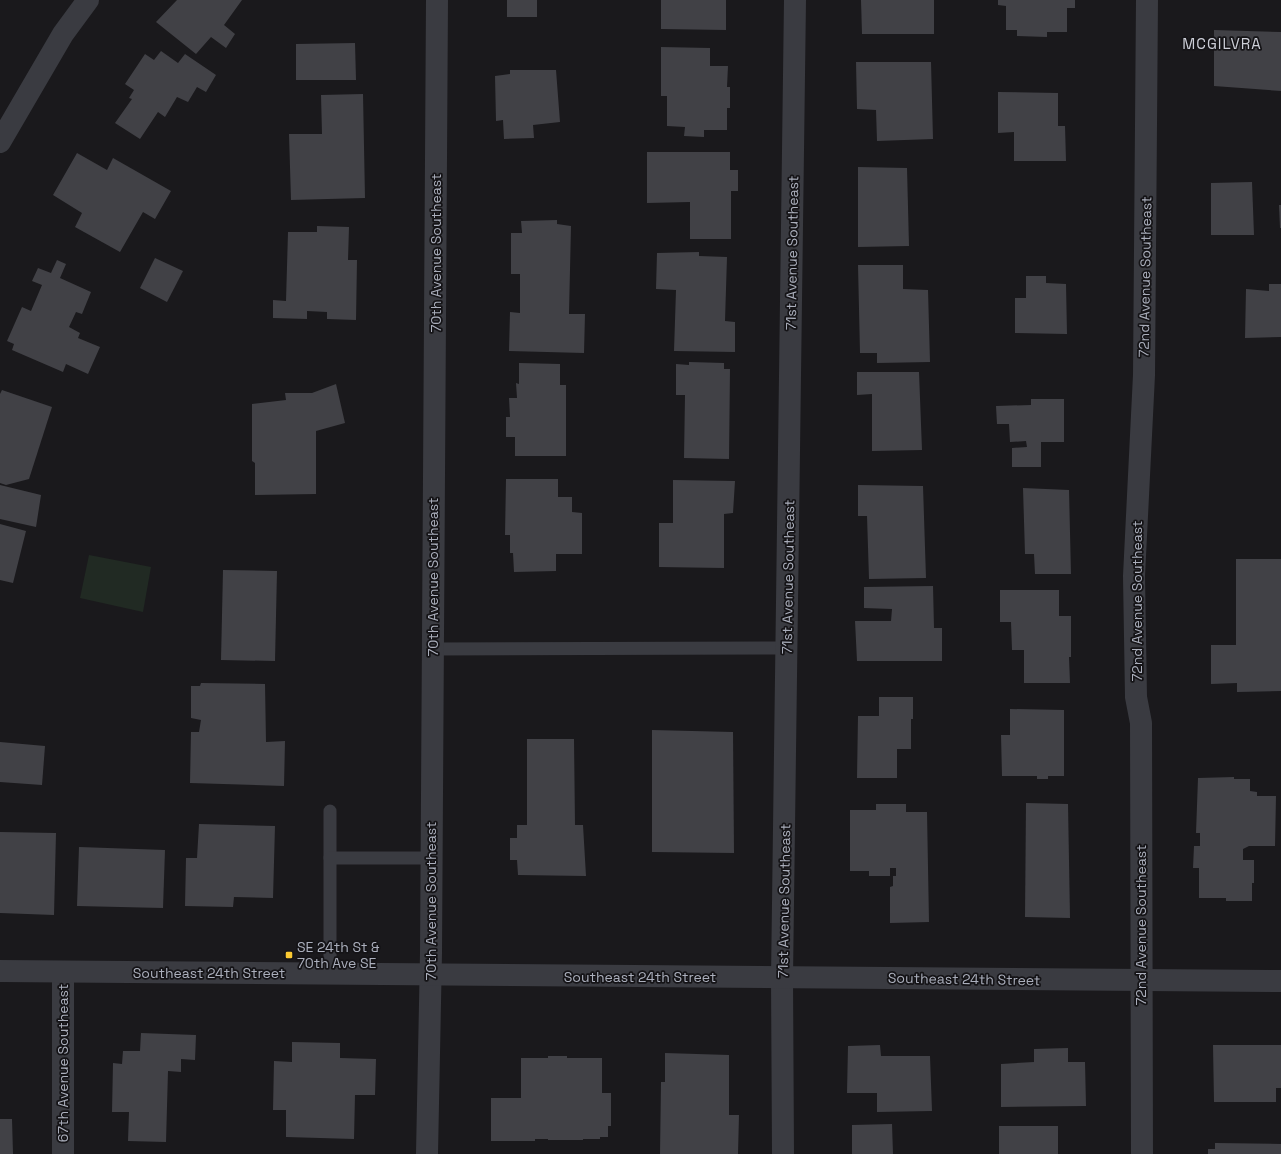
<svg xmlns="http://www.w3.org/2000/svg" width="1281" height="1154" font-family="'Space Grotesk',sans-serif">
	<rect width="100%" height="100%" fill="#1a191c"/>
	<path fill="#212a23" d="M 89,555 L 151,567 L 143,612 L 80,598 Z"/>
	<g fill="#414146">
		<path d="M 177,0 L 242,0 L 224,25 L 235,34 L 226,48 L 211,37 L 196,54 L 156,22 Z"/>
		<rect x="507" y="0" width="30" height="17"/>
		<path d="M 661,0 L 726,0 L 726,30 L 661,29 Z"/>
		<path d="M 861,0 L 934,0 L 934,34 L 862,34 Z"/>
		<path d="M 998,0 L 1075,0 L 1075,8 L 1067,8 L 1067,32 L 1047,32 L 1047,37 L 1017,36 L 1017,30 L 1006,30 L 1006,6 L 998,5 Z"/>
		<path d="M 1214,30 L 1281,32 L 1281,91 L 1214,86 Z"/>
		<path d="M 355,43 L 356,80 L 296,80 L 296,44 Z"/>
		<path d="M 661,47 L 710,48 L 710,66 L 728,66 L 727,87 L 730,87 L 730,108 L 727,108 L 727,130 L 704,130 L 704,137 L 684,136 L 685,127 L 667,126 L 667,96 L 661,96 Z"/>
		<path d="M 161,51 L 178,63 L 185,54 L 216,75 L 206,92 L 197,87 L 188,102 L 177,97 L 165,117 L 158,112 L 140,139 L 115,123 L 132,99 L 129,98 L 134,90 L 125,84 L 145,54 L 154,60 Z"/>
		<path d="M 856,62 L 931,62 L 933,139 L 877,141 L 876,110 L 857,109 Z"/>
		<path d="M 510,70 L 556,70 L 560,122 L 533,125 L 534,138 L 504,139 L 503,120 L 496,121 L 495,76 L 510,74 Z"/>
		<path d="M 998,92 L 1058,93 L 1058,126 L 1065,126 L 1066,161 L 1014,161 L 1014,132 L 998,133 Z"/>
		<path d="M 363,94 L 365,198 L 291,200 L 289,134 L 322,134 L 321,95 Z"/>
		<path d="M 647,152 L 730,152 L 730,170 L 738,170 L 738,191 L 731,191 L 731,239 L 690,239 L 690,202 L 647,203 Z"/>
		<path d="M 77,153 L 107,170 L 113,158 L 171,191 L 155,219 L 143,212 L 120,252 L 75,227 L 82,213 L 53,195 Z"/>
		<path d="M 858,167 L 907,168 L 909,246 L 858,247 Z"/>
		<path d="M 1252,182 L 1254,235 L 1211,235 L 1211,183 Z"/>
		<path d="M 1279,205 L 1281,205 L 1281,228 L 1280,228 Z"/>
		<path d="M 557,220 L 557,224 L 571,226 L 569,314 L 585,314 L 584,353 L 509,351 L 510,312 L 520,313 L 520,274 L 511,274 L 511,233 L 522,233 L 521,221 Z"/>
		<path d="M 317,226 L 349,227 L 348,260 L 357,260 L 356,320 L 327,319 L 327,312 L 307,311 L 307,319 L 273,318 L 273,300 L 286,301 L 288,232 L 317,232 Z"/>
		<path d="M 699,252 L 699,256 L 727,257 L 725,321 L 735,322 L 735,352 L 674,351 L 676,290 L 656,289 L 657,253 Z"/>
		<path d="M 155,258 L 183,271 L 167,302 L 140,288 Z"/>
		<path d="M 57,260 L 66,264 L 60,278 L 91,292 L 82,314 L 76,312 L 69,327 L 80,333 L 78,338 L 100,347 L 88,374 L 66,364 L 63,372 L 12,350 L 14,344 L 7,341 L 22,307 L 31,311 L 42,285 L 32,281 L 38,268 L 51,273 Z"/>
		<path d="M 858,265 L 903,265 L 903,289 L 928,290 L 930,362 L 877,363 L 877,353 L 860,353 Z"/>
		<path d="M 1026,276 L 1046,276 L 1046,283 L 1066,284 L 1067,334 L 1015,333 L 1015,298 L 1026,298 Z"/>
		<path d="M 1269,284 L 1281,284 L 1281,337 L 1245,338 L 1246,289 L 1269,291 Z"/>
		<path d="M 689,362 L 724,363 L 724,369 L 730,369 L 729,459 L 684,458 L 685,395 L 676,395 L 676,364 L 689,365 Z"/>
		<path d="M 519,363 L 560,364 L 560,385 L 566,385 L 566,456 L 515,456 L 515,437 L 506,437 L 506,417 L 510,417 L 509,398 L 517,398 L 516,383 L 519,384 Z"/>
		<path d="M 857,372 L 919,372 L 922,450 L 872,451 L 872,394 L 857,395 Z"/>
		<path d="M 336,384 L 345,423 L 316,431 L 316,494 L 255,495 L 255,463 L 252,461 L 252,404 L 286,400 L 285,393 L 312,393 Z"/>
		<path d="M 2,390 L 52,407 L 29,479 L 6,485 L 0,483 L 0,394 Z"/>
		<path d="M 1031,399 L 1064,399 L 1064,442 L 1041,442 L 1041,467 L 1012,467 L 1012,448 L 1027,447 L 1026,441 L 1010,442 L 1009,424 L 997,424 L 996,406 L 1031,405 Z"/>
		<path d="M 506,479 L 558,479 L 558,497 L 572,497 L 572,512 L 582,513 L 582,554 L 556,554 L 556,571 L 514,572 L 513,553 L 510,553 L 510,535 L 505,535 Z"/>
		<path d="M 673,480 L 735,481 L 733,513 L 724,514 L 724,568 L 659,567 L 659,523 L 673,523 Z"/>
		<path d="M 0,485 L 41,495 L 36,527 L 0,519 Z"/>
		<path d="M 858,485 L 923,486 L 926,578 L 869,579 L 867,516 L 858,516 Z"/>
		<path d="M 1023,488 L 1069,490 L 1071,574 L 1035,574 L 1034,554 L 1025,554 Z"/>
		<path d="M 0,524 L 26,531 L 13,583 L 0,580 Z"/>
		<path d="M 1236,559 L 1281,559 L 1281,691 L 1237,692 L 1237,683 L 1211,684 L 1211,645 L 1236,645 Z"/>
		<path d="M 223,570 L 277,571 L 275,661 L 221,660 Z"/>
		<path d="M 933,586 L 934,628 L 942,628 L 942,661 L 857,661 L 855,621 L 891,621 L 892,609 L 864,608 L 864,587 Z"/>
		<path d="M 1000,590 L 1059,590 L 1059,616 L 1071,616 L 1071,657 L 1069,657 L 1070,683 L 1024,683 L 1024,650 L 1012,650 L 1011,622 L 1000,622 Z"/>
		<path d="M 201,683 L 265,684 L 266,742 L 285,741 L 284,786 L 190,783 L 191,732 L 199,732 L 201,720 L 191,718 L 191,686 L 200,686 Z"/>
		<path d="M 879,697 L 913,697 L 913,719 L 911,719 L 911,749 L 897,749 L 897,778 L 857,778 L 858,716 L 879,716 Z"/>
		<path d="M 1010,709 L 1064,710 L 1064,776 L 1048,776 L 1048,779 L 1037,779 L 1037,776 L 1002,776 L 1001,735 L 1010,735 Z"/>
		<path d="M 652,730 L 733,732 L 734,853 L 652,852 Z"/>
		<path d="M 527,739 L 574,739 L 575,825 L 583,825 L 586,876 L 518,875 L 517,860 L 510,860 L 510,838 L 517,838 L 517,825 L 527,825 Z"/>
		<path d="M 0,742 L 45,746 L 42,785 L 0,782 Z"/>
		<path d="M 1234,777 L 1234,779 L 1250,779 L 1250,791 L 1257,792 L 1257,796 L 1276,796 L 1275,846 L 1249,846 L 1243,849 L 1243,860 L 1254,860 L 1254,883 L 1252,883 L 1252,901 L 1226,901 L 1226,898 L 1199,898 L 1199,868 L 1193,868 L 1194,846 L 1200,846 L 1200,833 L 1196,833 L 1198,778 Z"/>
		<path d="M 1026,803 L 1068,804 L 1070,918 L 1025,917 Z"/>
		<path d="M 876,804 L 906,804 L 906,812 L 927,812 L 929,922 L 890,923 L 890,887 L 893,886 L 893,876 L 896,876 L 896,868 L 890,868 L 890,876 L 869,876 L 869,871 L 850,871 L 850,810 L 876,810 Z"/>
		<path d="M 199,824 L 275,826 L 273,898 L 234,897 L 233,907 L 185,906 L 186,858 L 197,858 Z"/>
		<path d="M 0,832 L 56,833 L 54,915 L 0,913 Z"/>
		<path d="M 79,847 L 165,850 L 163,908 L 77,906 Z"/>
		<path d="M 141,1033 L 196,1035 L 195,1060 L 181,1059 L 181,1072 L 168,1071 L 166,1142 L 128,1141 L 129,1112 L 112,1112 L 113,1063 L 122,1064 L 123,1051 L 140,1051 Z"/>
		<path d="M 292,1042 L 340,1043 L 340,1058 L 376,1059 L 375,1095 L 355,1095 L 354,1139 L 286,1137 L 286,1110 L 273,1110 L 274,1061 L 292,1062 Z"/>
		<path d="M 880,1045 L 881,1056 L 930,1056 L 932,1111 L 877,1112 L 877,1093 L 847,1093 L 848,1046 Z"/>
		<path d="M 1213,1045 L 1281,1045 L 1281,1088 L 1276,1088 L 1276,1102 L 1214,1102 Z"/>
		<path d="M 1068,1048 L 1068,1062 L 1085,1062 L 1086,1106 L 1001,1107 L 1001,1064 L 1034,1062 L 1034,1049 Z"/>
		<path d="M 665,1053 L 729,1055 L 729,1115 L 739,1115 L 738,1154 L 660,1154 L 661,1082 L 665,1082 Z"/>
		<path d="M 548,1056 L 567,1056 L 567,1058 L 602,1058 L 602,1093 L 611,1093 L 611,1126 L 608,1126 L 608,1137 L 600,1137 L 600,1139 L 583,1139 L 583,1140 L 548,1140 L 548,1139 L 535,1139 L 535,1141 L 491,1141 L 491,1098 L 521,1098 L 521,1058 L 548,1058 Z"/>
		<path d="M 0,1119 L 12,1119 L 13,1154 L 0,1154 Z"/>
		<path d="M 892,1124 L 893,1154 L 852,1154 L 852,1125 Z"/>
		<rect x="999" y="1126" width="59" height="28"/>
		<path d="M 1215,1143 L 1281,1144 L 1281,1154 L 1208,1154 L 1208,1149 L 1215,1149 Z"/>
	</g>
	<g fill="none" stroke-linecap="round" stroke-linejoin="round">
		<g stroke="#3a3b41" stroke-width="13">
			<path d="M 433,649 L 787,648"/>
			<path d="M 330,811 L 330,858"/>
			<path d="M 330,974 L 330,858 L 431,858"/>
		</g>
		<g stroke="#3a3b41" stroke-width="22">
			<path d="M 0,142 L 63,34 L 88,0"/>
			<path d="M 63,1154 L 63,972"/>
			<path d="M 427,1154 L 431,953 L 437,0"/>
			<path d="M 783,1154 L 782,978 L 795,0"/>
			<path d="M 1142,1154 L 1141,723 L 1136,697 L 1134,576 L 1144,375 L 1147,0"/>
		</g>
		<path stroke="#3a3b41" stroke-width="22" d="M 0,971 L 1281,981"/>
	</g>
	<rect fill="#fbc932" stroke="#151417" stroke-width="1.5" x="285" y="951" width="8" height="8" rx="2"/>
	<g text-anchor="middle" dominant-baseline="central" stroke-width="3.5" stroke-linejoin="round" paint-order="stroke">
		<g font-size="14" fill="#abafbc" stroke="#151417">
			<text transform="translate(436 253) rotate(-90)">70th Avenue Southeast</text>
			<text transform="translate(792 253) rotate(-89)">71st Avenue Southeast</text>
			<text transform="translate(1145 277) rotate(-89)">72nd Avenue Southeast</text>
			<text transform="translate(433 577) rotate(-90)">70th Avenue Southeast</text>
			<text transform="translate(788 577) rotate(-89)">71st Avenue Southeast</text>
			<text transform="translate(1137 601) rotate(-90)">72nd Avenue Southeast</text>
			<text transform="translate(431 901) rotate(-90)">70th Avenue Southeast</text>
			<text transform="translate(784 901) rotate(-89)">71st Avenue Southeast</text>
			<text transform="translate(1141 925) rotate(-90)">72nd Avenue Southeast</text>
			<text x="209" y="973">Southeast 24th Street</text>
			<text x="640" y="977">Southeast 24th Street</text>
			<text transform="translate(964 979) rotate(1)">Southeast 24th Street</text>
			<text transform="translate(63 1063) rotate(-90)">67th Avenue Southeast</text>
		</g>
		<g font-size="14" fill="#abafbc" stroke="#151417" text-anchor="start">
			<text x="297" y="947">SE 24th St &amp;<tspan x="297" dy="16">70th Ave SE</tspan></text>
		</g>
		<g font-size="15" letter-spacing="1" fill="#cdcfd8" stroke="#151417">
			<text x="1222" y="43">MCGILVRA</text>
		</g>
	</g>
</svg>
